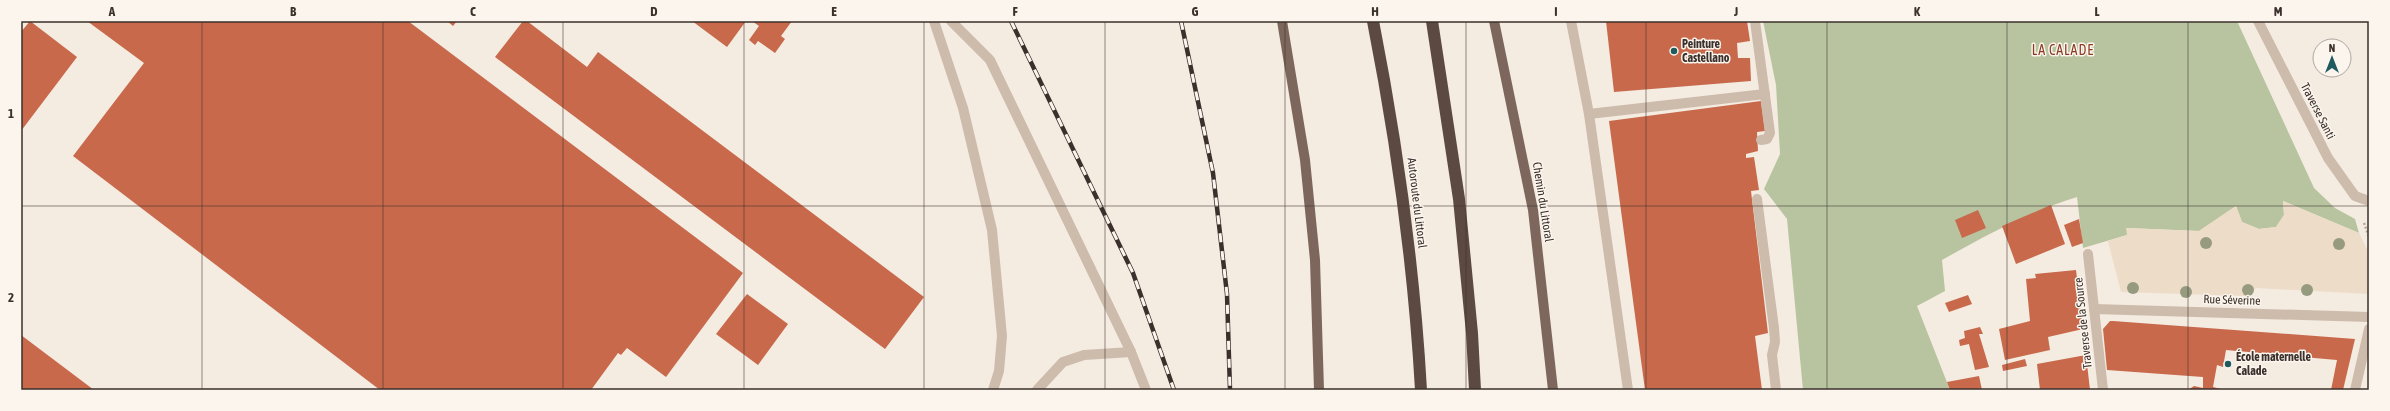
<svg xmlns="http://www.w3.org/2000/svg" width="2390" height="411" font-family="'Asap Condensed',sans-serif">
	<rect width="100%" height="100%" fill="#f4ebe1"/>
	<path fill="#b8c4a0" d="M 1763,21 L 2237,21 L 2314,188 L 2335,208 L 2355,219 L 2359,233 L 2283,201 L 2284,215 L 2276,227 L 2259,229 L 2242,222 L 2236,206 L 2199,231 L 2127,228 L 2127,235 L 2083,248 L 2077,197 C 2029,212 1986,235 1942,260 L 1945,291 L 1917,306 L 1950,390 L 1803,390 L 1787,219 L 1764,189 L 1780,154 L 1776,85 Z"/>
	<path fill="#ecdcc8" d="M 2283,201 L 2359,233 L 2369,253 L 2369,294 L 2256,288 L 2248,296 L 2121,292 L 2108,241 L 2127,235 L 2126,228 L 2199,231 L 2236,206 L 2242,222 L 2259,229 L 2276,227 L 2284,215 Z"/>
	<g fill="#c8694b">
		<path d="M 30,21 L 77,57 L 21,131 L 21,32 Z"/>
		<path d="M 87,21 L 408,21 L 743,273 L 666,377 L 627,348 L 621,355 L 618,353 L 591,390 L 380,390 L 73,156 L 144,63 Z"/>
		<path d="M 447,21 L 457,21 L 453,26 Z"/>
		<path d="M 523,21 L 527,21 L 587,67 L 598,52 L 924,297 L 885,349 L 495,57 Z"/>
		<path d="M 692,21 L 746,21 L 727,47 Z"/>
		<path d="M 752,21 L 792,21 L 781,36 L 785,39 L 775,53 L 758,41 L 755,45 L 749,40 L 759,26 Z"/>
		<path d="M 1606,21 L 1747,21 L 1750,41 L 1737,43 L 1738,58 L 1750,58 L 1751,81 L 1614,92 Z"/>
		<path d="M 1761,101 L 1765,131 L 1757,132 L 1758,151 L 1746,154 L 1746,158 L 1754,157 L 1759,190 L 1751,191 L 1768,333 L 1755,336 L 1762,390 L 1645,390 L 1609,121 Z"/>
		<path d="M 2051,205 L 2065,244 L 2016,264 L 2002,226 Z"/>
		<path d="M 1978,210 L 1986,228 L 1962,238 L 1955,220 Z"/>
		<path d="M 2079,219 L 2083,243 L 2072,247 L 2064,225 Z"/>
		<path d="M 2076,270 L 2083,329 L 2048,337 L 2050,350 L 2005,360 L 1999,329 L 2030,321 L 2026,279 L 2036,278 L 2035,274 Z"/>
		<path d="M 747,294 L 788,324 L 758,365 L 716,334 Z"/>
		<path d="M 1968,295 L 1972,304 L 1949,312 L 1945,303 Z"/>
		<path d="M 2110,321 L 2113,321 L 2355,339 L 2343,390 L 2331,390 L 2337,360 L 2226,350 L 2223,367 L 2217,365 L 2213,387 L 2225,390 L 2188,390 L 2194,386 L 2203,388 L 2203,377 L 2107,370 L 2103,329 Z"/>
		<path d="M 1980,327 L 1983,334 L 1979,334 L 1989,367 L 1975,370 L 1969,344 L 1960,346 L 1959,340 L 1965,338 L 1964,331 Z"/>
		<path d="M 21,335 L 94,390 L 21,390 Z"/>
		<path d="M 2086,355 L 2090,390 L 2040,390 L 2037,364 Z"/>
		<path d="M 2025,359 L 2027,366 L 2003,371 L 2002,365 Z"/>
		<path d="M 1979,376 L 1982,390 L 1950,390 L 1947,382 Z"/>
	</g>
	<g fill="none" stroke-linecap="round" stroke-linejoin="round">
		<path stroke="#b9a596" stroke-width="2.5" stroke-dasharray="2 2" stroke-linecap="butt" d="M 2364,223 L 2369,237"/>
		<g stroke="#cdbbac" stroke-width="10">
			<path d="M 934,21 L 963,108 L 992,230 L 1002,336 L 999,371 L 993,390"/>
			<path d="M 951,21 L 990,60 L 1131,352"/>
			<path d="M 1571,21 L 1589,114 L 1628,390"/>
			<path d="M 1755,21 L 1770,133 L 1767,139 L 1761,140"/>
			<path d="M 1589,114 L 1765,94"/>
			<path d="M 1757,199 L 1774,328 L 1775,342 L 1772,355 L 1776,390"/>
			<path d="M 1037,390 L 1063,362 L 1084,355 L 1131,352 L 1146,390"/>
		</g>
		<g stroke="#cdbbac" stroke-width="10">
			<path d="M 2258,21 L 2328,158 L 2355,196 L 2369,201"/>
			<path d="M 2088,254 L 2103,390"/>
			<path d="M 2094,309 L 2369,317"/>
			<path d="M 2355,390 L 2369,329"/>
		</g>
		<g stroke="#7d675c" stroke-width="10">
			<path d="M 1282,21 L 1305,160 L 1315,260 L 1319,390"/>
			<path d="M 1494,21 L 1533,210 L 1553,390"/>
		</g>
		<g stroke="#5c4a42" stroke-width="12">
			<path d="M 1373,21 C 1397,143 1414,266 1421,390"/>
			<path d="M 1432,21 L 1459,199 L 1472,333 L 1475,390"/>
		</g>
		<defs>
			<g id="rail">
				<path d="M 1011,21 L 1133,273 L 1174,390"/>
				<path d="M 1181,21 L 1213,173 L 1227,294 L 1230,390"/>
			</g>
		</defs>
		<use href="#rail" stroke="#3b302b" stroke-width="4.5"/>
		<use href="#rail" stroke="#fbf5ee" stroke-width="3" stroke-dasharray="9" stroke-linecap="butt"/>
	</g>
	<g fill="#969b7f">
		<circle cx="2206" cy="243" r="6"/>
		<circle cx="2339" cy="244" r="6"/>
		<circle cx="2133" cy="288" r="6"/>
		<circle cx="2248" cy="290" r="6"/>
		<circle cx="2307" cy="290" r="6"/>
		<circle cx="2186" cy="292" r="6"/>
	</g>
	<path fill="none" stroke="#3b302b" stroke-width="1" stroke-opacity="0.55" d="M 202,21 L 202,390M 383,21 L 383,390M 563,21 L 563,390M 744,21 L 744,390M 924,21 L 924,390M 1105,21 L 1105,390M 1285,21 L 1285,390M 1466,21 L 1466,390M 1646,21 L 1646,390M 1827,21 L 1827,390M 2007,21 L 2007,390M 2188,21 L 2188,390M 21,206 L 2369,206"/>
	<g fill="#1f5a5e" stroke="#fbf5ee" stroke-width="1.5">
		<circle cx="1674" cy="51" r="4"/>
		<circle cx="2228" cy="364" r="4"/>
	</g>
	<g text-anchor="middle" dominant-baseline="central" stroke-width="3" stroke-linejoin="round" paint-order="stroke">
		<g font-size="12" font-weight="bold" fill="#3b302b" stroke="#fbf5ee" text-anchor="start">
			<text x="1682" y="44">Peinture<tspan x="1682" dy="14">Castellano</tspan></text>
			<text x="2236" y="357">École maternelle<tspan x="2236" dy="14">Calade</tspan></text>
		</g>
		<g font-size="12" fill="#3b302b" stroke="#fbf5ee">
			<text transform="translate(2318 111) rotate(63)">Traverse Santi</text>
			<text transform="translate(1543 202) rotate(81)">Chemin du Littoral</text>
			<text transform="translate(1417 203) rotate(83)">Autoroute du Littoral</text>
			<text transform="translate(2232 300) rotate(2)">Rue Séverine</text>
			<text transform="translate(2083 323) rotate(-96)">Traverse de la Source</text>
		</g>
		<g font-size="14" letter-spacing="1" fill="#8c3b22" stroke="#fbf5ee">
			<text x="2063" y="50">LA CALADE</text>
		</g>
	</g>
	<rect width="2390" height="411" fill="none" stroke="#fbf5ee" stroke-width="44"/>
	<g transform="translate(2332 58)"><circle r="19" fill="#fbf5ee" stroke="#aea6a0"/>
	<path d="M0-3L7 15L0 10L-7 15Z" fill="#1f5a5e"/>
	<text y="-6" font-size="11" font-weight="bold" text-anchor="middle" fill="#3b302b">N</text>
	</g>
	<rect x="22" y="22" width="2346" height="367" fill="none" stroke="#3b302b" stroke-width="1.5"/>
	<g font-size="13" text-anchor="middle" font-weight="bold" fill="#3b302b">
		<text x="112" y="16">A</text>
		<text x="293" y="16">B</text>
		<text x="473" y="16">C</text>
		<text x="654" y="16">D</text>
		<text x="834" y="16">E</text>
		<text x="1015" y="16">F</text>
		<text x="1195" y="16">G</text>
		<text x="1375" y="16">H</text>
		<text x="1556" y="16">I</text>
		<text x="1736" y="16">J</text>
		<text x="1917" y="16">K</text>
		<text x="2097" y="16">L</text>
		<text x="2278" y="16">M</text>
		<text x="11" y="118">1</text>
		<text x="11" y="302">2</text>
	</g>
</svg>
